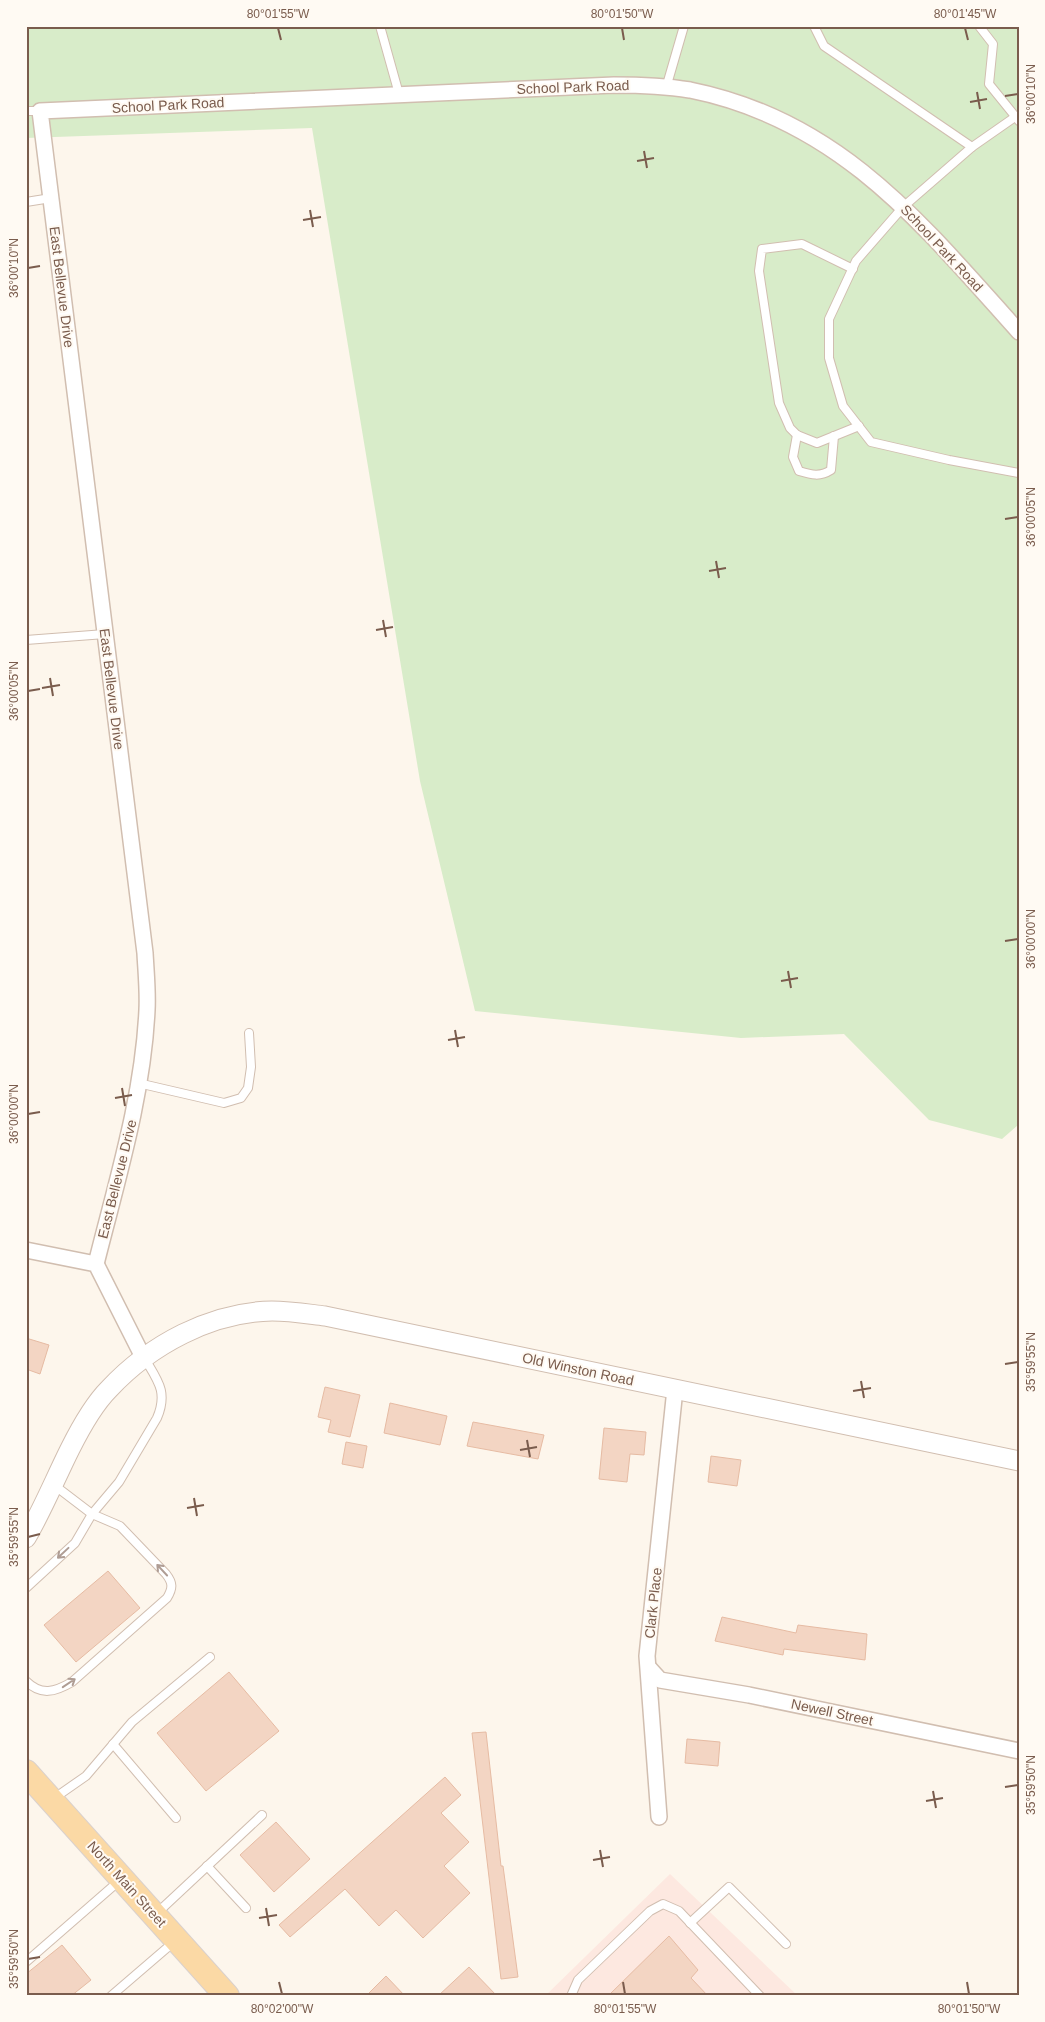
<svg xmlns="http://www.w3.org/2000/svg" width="1045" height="2022" font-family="Arial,sans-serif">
	<rect width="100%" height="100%" fill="#fdf6ec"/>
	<path fill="#fde8e0" d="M 670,1874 L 798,1996 L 545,1996 Z"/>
	<path fill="#d8ecc9" d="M 26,26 L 1019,26 L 1019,1124 L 1002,1139 L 929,1120 L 844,1034 L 741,1038 L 475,1011 L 420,781 L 312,128 L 26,138 Z"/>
	<g fill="#f3d5c3" stroke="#e6bba3">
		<path d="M 26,1338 L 49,1345 L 40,1374 L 26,1369 Z"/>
		<path d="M 325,1387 L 360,1395 L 350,1437 L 328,1432 L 331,1420 L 318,1417 Z"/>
		<path d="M 390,1403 L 447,1416 L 440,1445 L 384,1433 Z"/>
		<path d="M 473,1422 L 544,1435 L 538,1459 L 467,1446 Z"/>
		<path d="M 604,1428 L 646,1432 L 644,1455 L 630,1454 L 627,1482 L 599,1479 Z"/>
		<path d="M 346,1442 L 367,1446 L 363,1468 L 342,1464 Z"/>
		<path d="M 711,1456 L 741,1460 L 737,1486 L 708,1482 Z"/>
		<path d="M 108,1571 L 140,1608 L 76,1662 L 44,1625 Z"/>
		<path d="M 722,1617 L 796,1633 L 798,1625 L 867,1634 L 865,1660 L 784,1649 L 783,1655 L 715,1641 Z"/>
		<path d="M 229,1672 L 279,1731 L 206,1791 L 157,1733 Z"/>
		<path d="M 486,1732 L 501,1866 L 503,1866 L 518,1977 L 501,1979 L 472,1733 Z"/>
		<path d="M 687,1739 L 720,1742 L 718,1766 L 685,1763 Z"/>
		<path d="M 445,1777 L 461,1795 L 441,1813 L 469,1842 L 444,1866 L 470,1893 L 423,1938 L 396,1910 L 379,1926 L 345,1889 L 290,1937 L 279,1925 Z"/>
		<path d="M 276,1822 L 310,1859 L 274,1892 L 240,1855 Z"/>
		<path d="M 669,1936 L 698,1970 L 691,1978 L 708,1996 L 608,1996 Z"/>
		<path d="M 62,1945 L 91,1980 L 71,1996 L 26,1996 L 26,1974 Z"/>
		<path d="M 469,1967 L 497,1996 L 438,1996 Z"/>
		<path d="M 386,1976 L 405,1996 L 366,1996 Z"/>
	</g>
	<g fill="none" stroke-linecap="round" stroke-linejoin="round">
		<defs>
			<g id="service">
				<path d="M 380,26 L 399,94"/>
				<path d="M 814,26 L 824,46 L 972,147"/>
				<path d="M 979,26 L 993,44 L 989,84 L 1019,121"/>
				<path d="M 666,88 L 684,26"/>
				<path d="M 26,111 L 40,111"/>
				<path d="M 1015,117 L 972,147 L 903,207 L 856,261 L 829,319 L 829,358 L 843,406 L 871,442 L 949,460 L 1019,473"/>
				<path d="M 26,202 L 51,198"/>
				<path d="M 853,269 L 802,244 L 762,249 L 759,271 L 779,403 L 790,428 L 797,435 L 817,443 L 859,426"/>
				<path d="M 797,435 L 793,457 L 799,471 C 812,475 820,477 831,470 L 834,436"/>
				<path d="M 26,640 L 105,634"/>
				<path d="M 138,1083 L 224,1103 L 241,1098 L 248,1088 L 251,1067 L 249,1033"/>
				<path d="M 26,1588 L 75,1543 L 92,1514 L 119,1482 L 157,1418 C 168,1392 158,1381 145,1359"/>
				<path d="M 26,1681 C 41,1696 55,1692 72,1682 L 167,1598 C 173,1588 173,1583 166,1574 L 120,1526 L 92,1514 L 54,1485"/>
				<path d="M 113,1744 L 176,1818"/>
				<path d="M 53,1799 L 86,1776 L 132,1722 L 210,1657"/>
				<path d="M 207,1866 L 246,1908"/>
				<path d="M 156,1914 L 262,1815"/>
				<path d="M 690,1923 L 729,1887 L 786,1944"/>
				<path d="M 26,1962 L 119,1881"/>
				<path d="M 111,1996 L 175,1941"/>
				<path d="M 571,1996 L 578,1980 L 650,1911 L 663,1904 L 679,1911 L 760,1996"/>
			</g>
			<g id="minor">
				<path d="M 26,1250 L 96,1264 L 143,1357"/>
				<path d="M 96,1264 C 117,1180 143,1096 147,1010 C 148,991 146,972 145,953 L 40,111 L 614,85 C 639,85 665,86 690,90 C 840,120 922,224 1019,332"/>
				<path d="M 650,1669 L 660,1680 L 749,1695 L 1019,1751"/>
				<path d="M 659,1817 L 647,1656 L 675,1389"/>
			</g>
			<path id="tertiary" d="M 26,1538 C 43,1509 55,1479 70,1449 C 80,1429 93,1405 109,1389 C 150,1345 211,1312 272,1311 C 290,1311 308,1314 325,1316 L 1019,1461"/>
			<path id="primary" d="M 26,1772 L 227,1996"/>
		</defs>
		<use href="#service" stroke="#d1beb0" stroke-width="10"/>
		<use href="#minor" stroke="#d1beb0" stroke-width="18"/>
		<use href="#tertiary" stroke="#d1beb0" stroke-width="21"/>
		<use href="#primary" stroke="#dad1cd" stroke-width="26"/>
		<use href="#service" stroke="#fff" stroke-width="8"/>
		<use href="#minor" stroke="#fff" stroke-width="15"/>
		<use href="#tertiary" stroke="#fff" stroke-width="19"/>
		<use href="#primary" stroke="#fbd9a5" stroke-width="24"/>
	</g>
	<defs><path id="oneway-shaft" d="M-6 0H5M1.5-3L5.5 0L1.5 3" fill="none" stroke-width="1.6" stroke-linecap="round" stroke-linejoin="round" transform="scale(1.25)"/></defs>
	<g stroke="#af9d94">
		<use href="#oneway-shaft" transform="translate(63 1553) rotate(137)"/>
		<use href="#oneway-shaft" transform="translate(162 1570) rotate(-133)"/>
		<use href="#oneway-shaft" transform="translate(69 1683) rotate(-34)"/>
	</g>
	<path fill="none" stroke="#7a5c4d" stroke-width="2" d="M 278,28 L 281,40M 622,28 L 624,40M 965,28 L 968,40M 977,92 L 980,109M 1005,96 L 1018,94M 970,102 L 987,99M 644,151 L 647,168M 637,161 L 654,158M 310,210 L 313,227M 303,220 L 321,217M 28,268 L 40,266M 1005,519 L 1018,517M 716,561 L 719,578M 709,571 L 726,568M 383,620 L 386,637M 376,630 L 393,627M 50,678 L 53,696M 42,688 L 60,685M 28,691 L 40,689M 1005,941 L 1018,939M 788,971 L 791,988M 781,981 L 798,978M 455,1030 L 458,1047M 448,1040 L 465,1037M 122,1088 L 125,1106M 115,1098 L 132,1095M 28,1114 L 40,1112M 1005,1364 L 1018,1362M 861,1381 L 864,1398M 853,1391 L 871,1388M 527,1440 L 530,1457M 520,1450 L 537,1447M 194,1498 L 197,1516M 187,1508 L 204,1505M 28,1537 L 40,1534M 1005,1787 L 1018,1785M 933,1791 L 936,1808M 926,1801 L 943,1798M 600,1850 L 603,1867M 593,1860 L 610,1857M 266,1908 L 269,1926M 259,1918 L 277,1915M 28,1959 L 40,1957M 279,1982 L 282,1994M 623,1982 L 625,1994M 967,1982 L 969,1994"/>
	<g text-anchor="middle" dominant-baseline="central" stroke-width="4" stroke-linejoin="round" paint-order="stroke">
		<g font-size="14" fill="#7a5c4d" stroke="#fffaf3">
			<text transform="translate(573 87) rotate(-2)">School Park Road</text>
			<text transform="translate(168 105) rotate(-3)">School Park Road</text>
			<text transform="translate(942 248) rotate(47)">School Park Road</text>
			<text transform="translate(62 287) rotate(83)">East Bellevue Drive</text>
			<text transform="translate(112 689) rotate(83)">East Bellevue Drive</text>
			<text transform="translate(117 1179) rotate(-76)">East Bellevue Drive</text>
			<text transform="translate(578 1369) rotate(12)">Old Winston Road</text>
			<text transform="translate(653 1603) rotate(-84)">Clark Place</text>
			<text transform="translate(832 1712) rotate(12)">Newell Street</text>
			<text transform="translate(127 1884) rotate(48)">North Main Street</text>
		</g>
	</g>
	<rect width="1045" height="2022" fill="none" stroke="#fffaf3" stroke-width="55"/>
	<rect x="28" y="28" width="990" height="1966" fill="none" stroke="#7a5c4d" stroke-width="2"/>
	<g font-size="12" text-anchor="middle" fill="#7a5c4d">
		<text x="278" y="18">80°01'55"W</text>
		<text x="622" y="18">80°01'50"W</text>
		<text x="965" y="18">80°01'45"W</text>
		<text transform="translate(1031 94) rotate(-90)" y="4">36°00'10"N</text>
		<text transform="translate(14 268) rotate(-90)" y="4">36°00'10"N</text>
		<text transform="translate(1031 517) rotate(-90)" y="4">36°00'05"N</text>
		<text transform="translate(14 691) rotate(-90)" y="4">36°00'05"N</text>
		<text transform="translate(1031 939) rotate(-90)" y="4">36°00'00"N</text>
		<text transform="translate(14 1114) rotate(-90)" y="4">36°00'00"N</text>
		<text transform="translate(1031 1362) rotate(-90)" y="4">35°59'55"N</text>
		<text transform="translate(14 1537) rotate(-90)" y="4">35°59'55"N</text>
		<text transform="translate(1031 1785) rotate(-90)" y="4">35°59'50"N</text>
		<text transform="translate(14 1959) rotate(-90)" y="4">35°59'50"N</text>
		<text x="282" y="2013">80°02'00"W</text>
		<text x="625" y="2013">80°01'55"W</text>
		<text x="969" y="2013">80°01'50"W</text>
	</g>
</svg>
